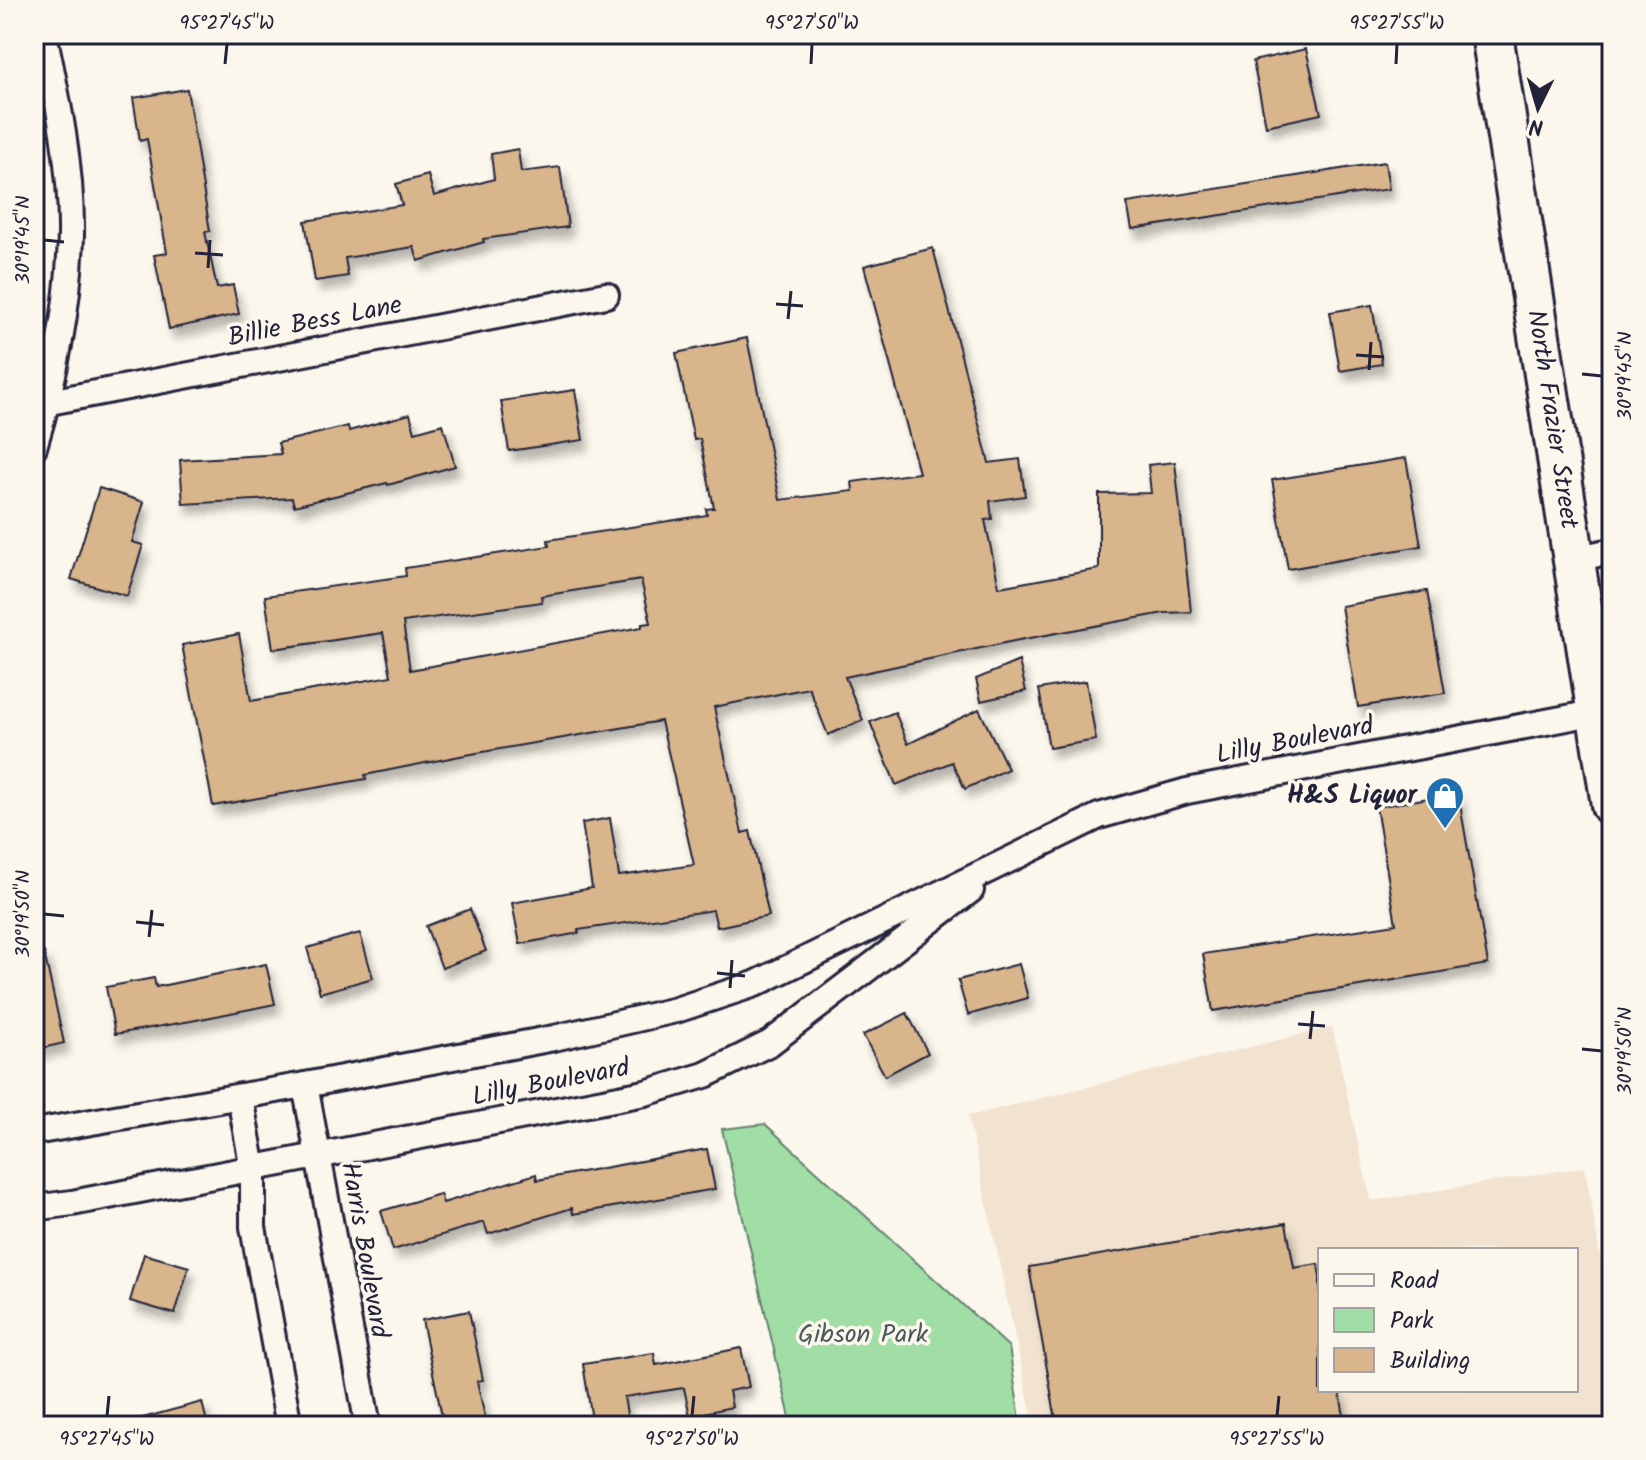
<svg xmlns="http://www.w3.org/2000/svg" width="1646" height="1460" font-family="Kalam,sans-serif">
	<defs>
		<filter id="shadow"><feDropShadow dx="5" dy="9" stdDeviation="4" flood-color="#0004"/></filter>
	</defs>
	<rect width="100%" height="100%" fill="#fbf7ec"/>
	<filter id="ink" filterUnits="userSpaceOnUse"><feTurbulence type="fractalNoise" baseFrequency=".0125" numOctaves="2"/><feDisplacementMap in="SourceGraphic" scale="16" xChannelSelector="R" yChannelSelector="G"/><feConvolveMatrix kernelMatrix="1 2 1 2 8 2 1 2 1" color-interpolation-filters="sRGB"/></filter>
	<g filter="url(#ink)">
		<path fill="#f1e3cf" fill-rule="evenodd" d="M 1332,1027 L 1371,1201 L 1585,1167 L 1612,1327 L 1612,1426 L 1034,1426 L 968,1116 ZM 1320,1250 L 1576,1250 L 1576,1390 L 1320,1390 Z"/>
		<path fill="#a1dea5" stroke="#628070" stroke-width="2" d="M 765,1124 L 1009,1347 L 1021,1426 L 792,1426 L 722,1129 Z"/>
		<g fill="#d9b58b" stroke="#22223b" stroke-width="2" fill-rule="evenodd" filter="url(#shadow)">
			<path d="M 1306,49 L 1321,114 L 1266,126 L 1253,61 Z"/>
			<path d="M 187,89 L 210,231 L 205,232 L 217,288 L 233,285 L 239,314 L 169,329 L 154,255 L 167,253 L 147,139 L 140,141 L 133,98 Z"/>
			<path d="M 518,149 L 521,172 L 560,167 L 568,227 L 483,239 L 484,242 L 418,261 L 414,247 L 345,258 L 348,276 L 315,281 L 305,221 L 402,205 L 396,184 L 428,175 L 434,196 L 494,179 L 491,154 Z"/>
			<path d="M 1385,162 L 1389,189 L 1132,229 L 1127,203 Z"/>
			<path d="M 933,248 L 989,463 L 1020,459 L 1025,496 L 990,501 L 992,519 L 985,520 L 999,587 L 1099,569 L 1099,494 L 1151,493 L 1148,465 L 1175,462 L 1191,612 L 1164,613 L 1014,641 L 845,677 L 863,720 L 828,735 L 809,688 L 714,707 L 742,833 L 750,831 L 769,916 L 717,927 L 713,910 L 578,930 L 579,933 L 520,944 L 512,903 L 592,888 L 582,823 L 610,818 L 619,876 L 694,865 L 661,721 L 460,756 L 365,775 L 366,779 L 213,806 L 182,645 L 239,634 L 251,701 L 391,676 L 383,633 L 273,649 L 265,596 L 406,576 L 405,568 L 549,546 L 548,540 L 707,515 L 706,509 L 714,508 L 700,439 L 694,440 L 676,353 L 747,338 L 780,500 L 853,491 L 852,482 L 919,473 L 864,266 ZM 641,580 L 651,623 L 642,624 L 642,627 L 410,670 L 403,622 L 542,602 L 541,596 Z"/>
			<path d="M 1372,305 L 1382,364 L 1340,371 L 1330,312 Z"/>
			<path d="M 575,390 L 583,440 L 509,451 L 501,401 Z"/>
			<path d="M 410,414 L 415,432 L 443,424 L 455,466 L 388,485 L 387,483 L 294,506 L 292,498 L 183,504 L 180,460 L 281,454 L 278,443 L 348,426 L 349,431 Z"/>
			<path d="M 1406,458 L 1421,546 L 1288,569 L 1272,480 Z"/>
			<path d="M 99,488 L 144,502 L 132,542 L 143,545 L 127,596 L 71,579 Z"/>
			<path d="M 1427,591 L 1445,693 L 1358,707 L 1341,606 Z"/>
			<path d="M 1019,661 L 1026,691 L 981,701 L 976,679 Z"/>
			<path d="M 1086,681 L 1096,740 L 1049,748 L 1039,689 Z"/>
			<path d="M 979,709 L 1008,769 L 965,789 L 952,762 L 896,785 L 870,722 L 895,712 L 908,744 Z"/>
			<path d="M 1458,793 L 1488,964 L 1213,1011 L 1203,954 L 1396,924 L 1376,807 Z"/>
			<path d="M 470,909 L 486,951 L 442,968 L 426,926 Z"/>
			<path d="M 360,933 L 373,978 L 320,993 L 307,948 Z"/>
			<path d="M 44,952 L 64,1043 L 34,1050 L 34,953 Z"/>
			<path d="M 266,964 L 275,1004 L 191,1021 L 115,1034 L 106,987 L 154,978 L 156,987 Z"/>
			<path d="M 1019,964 L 1028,998 L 968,1015 L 958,980 Z"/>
			<path d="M 907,1013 L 928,1053 L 885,1076 L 863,1035 Z"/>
			<path d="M 707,1149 L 715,1189 L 573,1214 L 572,1208 L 488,1234 L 484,1222 L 393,1250 L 381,1211 L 440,1194 L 443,1203 L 536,1174 L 537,1180 Z"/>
			<path d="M 1286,1223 L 1294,1268 L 1318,1264 L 1320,1277 L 1320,1390 L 1339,1390 L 1346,1426 L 1057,1426 L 1029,1267 Z"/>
			<path d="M 144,1254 L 189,1267 L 175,1314 L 130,1301 Z"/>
			<path d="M 469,1311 L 483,1380 L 477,1381 L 487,1426 L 444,1426 L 422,1320 Z"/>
			<path d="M 741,1348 L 749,1387 L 729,1391 L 732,1407 L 690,1416 L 684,1388 L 624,1397 L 629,1426 L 593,1426 L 583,1364 L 654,1353 L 656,1365 Z"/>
			<path d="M 202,1402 L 208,1426 L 140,1426 L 139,1419 Z"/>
		</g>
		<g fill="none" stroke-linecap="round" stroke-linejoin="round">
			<defs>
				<g id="street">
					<path d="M 34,405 L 606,295"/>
					<path d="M 34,447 C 55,378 69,308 71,235 C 72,168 58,100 44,34"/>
					<path d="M 1574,559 L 1612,551"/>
					<path d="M 305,1085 L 368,1426"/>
					<path d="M 240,1097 L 253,1169 L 253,1227 L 289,1426"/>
					<path d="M 34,1132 L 305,1085 L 554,1038 L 676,1010 L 755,984 L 1099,816 L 1187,791 L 1598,712"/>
					<path d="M 34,1208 L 72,1203 L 645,1093 L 705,1075 L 770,1043 L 971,890"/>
				</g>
				<g id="primary">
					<path id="s1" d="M 1492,34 L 1612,805"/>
				</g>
			</defs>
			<use href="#street" stroke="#22223b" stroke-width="30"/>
			<use href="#primary" stroke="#22223b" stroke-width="46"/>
			<use href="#street" stroke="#fbf7ec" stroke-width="24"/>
			<use href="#primary" stroke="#fbf7ec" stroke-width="40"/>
		</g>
	</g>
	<path fill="none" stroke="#22223b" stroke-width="3" d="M 225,64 L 227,44M 811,64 L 812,44M 1396,64 L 1397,44M 44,240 L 64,242M 195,253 L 223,255M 208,268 L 210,240M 776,304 L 803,306M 788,319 L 791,291M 1356,355 L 1384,357M 1369,370 L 1371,342M 1582,374 L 1602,376M 44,914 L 64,916M 136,922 L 164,925M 149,937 L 152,910M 717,973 L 745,976M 730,988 L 732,960M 1298,1024 L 1325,1026M 1310,1039 L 1313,1011M 1582,1049 L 1602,1051M 107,1416 L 109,1396M 692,1416 L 694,1396M 1277,1416 L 1279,1396"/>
	<defs>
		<symbol id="shop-pin" viewBox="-11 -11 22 30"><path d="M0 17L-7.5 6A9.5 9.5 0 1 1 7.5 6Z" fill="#1f6fb2" stroke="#fbf7ec"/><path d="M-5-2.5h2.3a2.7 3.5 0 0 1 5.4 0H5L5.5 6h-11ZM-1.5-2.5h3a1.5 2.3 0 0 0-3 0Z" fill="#fff"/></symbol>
	</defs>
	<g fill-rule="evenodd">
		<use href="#shop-pin" x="1423" y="774" width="44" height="60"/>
	</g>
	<g text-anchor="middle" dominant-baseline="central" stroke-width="7" stroke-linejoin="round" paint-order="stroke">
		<g font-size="26" fill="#22223b" stroke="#fbf7ec">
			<text transform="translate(315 322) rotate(-11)">Billie Bess Lane</text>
			<text stroke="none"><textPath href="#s1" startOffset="390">North Frazier Street</textPath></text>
			<text transform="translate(1295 741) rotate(-11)">Lilly Boulevard</text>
			<text transform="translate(551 1083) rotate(-11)">Lilly Boulevard</text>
			<text transform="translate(364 1250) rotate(80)">Harris Boulevard</text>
		</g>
		<g font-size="26" font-weight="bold" fill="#22223b" stroke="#fbf7ec" text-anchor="end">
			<text x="1417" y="796">H&amp;S Liquor</text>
		</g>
		<g font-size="26" fill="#485a5b" stroke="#fbf7ec">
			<text x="863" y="1335">Gibson Park</text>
		</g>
	</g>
	<rect width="1646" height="1460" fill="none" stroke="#fbf7ec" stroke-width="88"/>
	<rect x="1318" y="1248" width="260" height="144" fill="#fbf7ec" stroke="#a4a2a5" stroke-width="2"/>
	<rect x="1334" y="1274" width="40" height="12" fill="#fbf7ec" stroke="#a4a2a5" stroke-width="2"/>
	<text x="1390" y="1288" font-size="24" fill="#22223b">Road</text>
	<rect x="1334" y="1308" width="40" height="24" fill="#a1dea5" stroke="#a4a2a5" stroke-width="2"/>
	<text x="1390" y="1328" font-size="24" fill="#22223b">Park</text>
	<rect x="1334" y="1348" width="40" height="24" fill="#d9b58b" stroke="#a4a2a5" stroke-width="2"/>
	<text x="1390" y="1368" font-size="24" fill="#22223b">Building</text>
	<g transform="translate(1538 108) rotate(185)" stroke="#fbf7ec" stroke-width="6" paint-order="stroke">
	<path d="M0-6L14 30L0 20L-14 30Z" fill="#22223b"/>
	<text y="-12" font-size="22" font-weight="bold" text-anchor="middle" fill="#22223b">N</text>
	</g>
	<rect x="44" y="44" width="1558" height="1372" fill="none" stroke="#22223b" stroke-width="3"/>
	<g font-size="20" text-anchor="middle" fill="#22223b">
		<text x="227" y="29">95°27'45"W</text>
		<text x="812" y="29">95°27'50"W</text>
		<text x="1397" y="29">95°27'55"W</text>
		<text transform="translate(22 240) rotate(-90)" y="7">30°19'45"N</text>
		<text transform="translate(1624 376) rotate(-90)" y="7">30°19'45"N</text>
		<text transform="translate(22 914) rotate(-90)" y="7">30°19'50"N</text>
		<text transform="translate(1624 1051) rotate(-90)" y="7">30°19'50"N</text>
		<text x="107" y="1445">95°27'45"W</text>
		<text x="692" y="1445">95°27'50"W</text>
		<text x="1277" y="1445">95°27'55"W</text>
	</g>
</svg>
